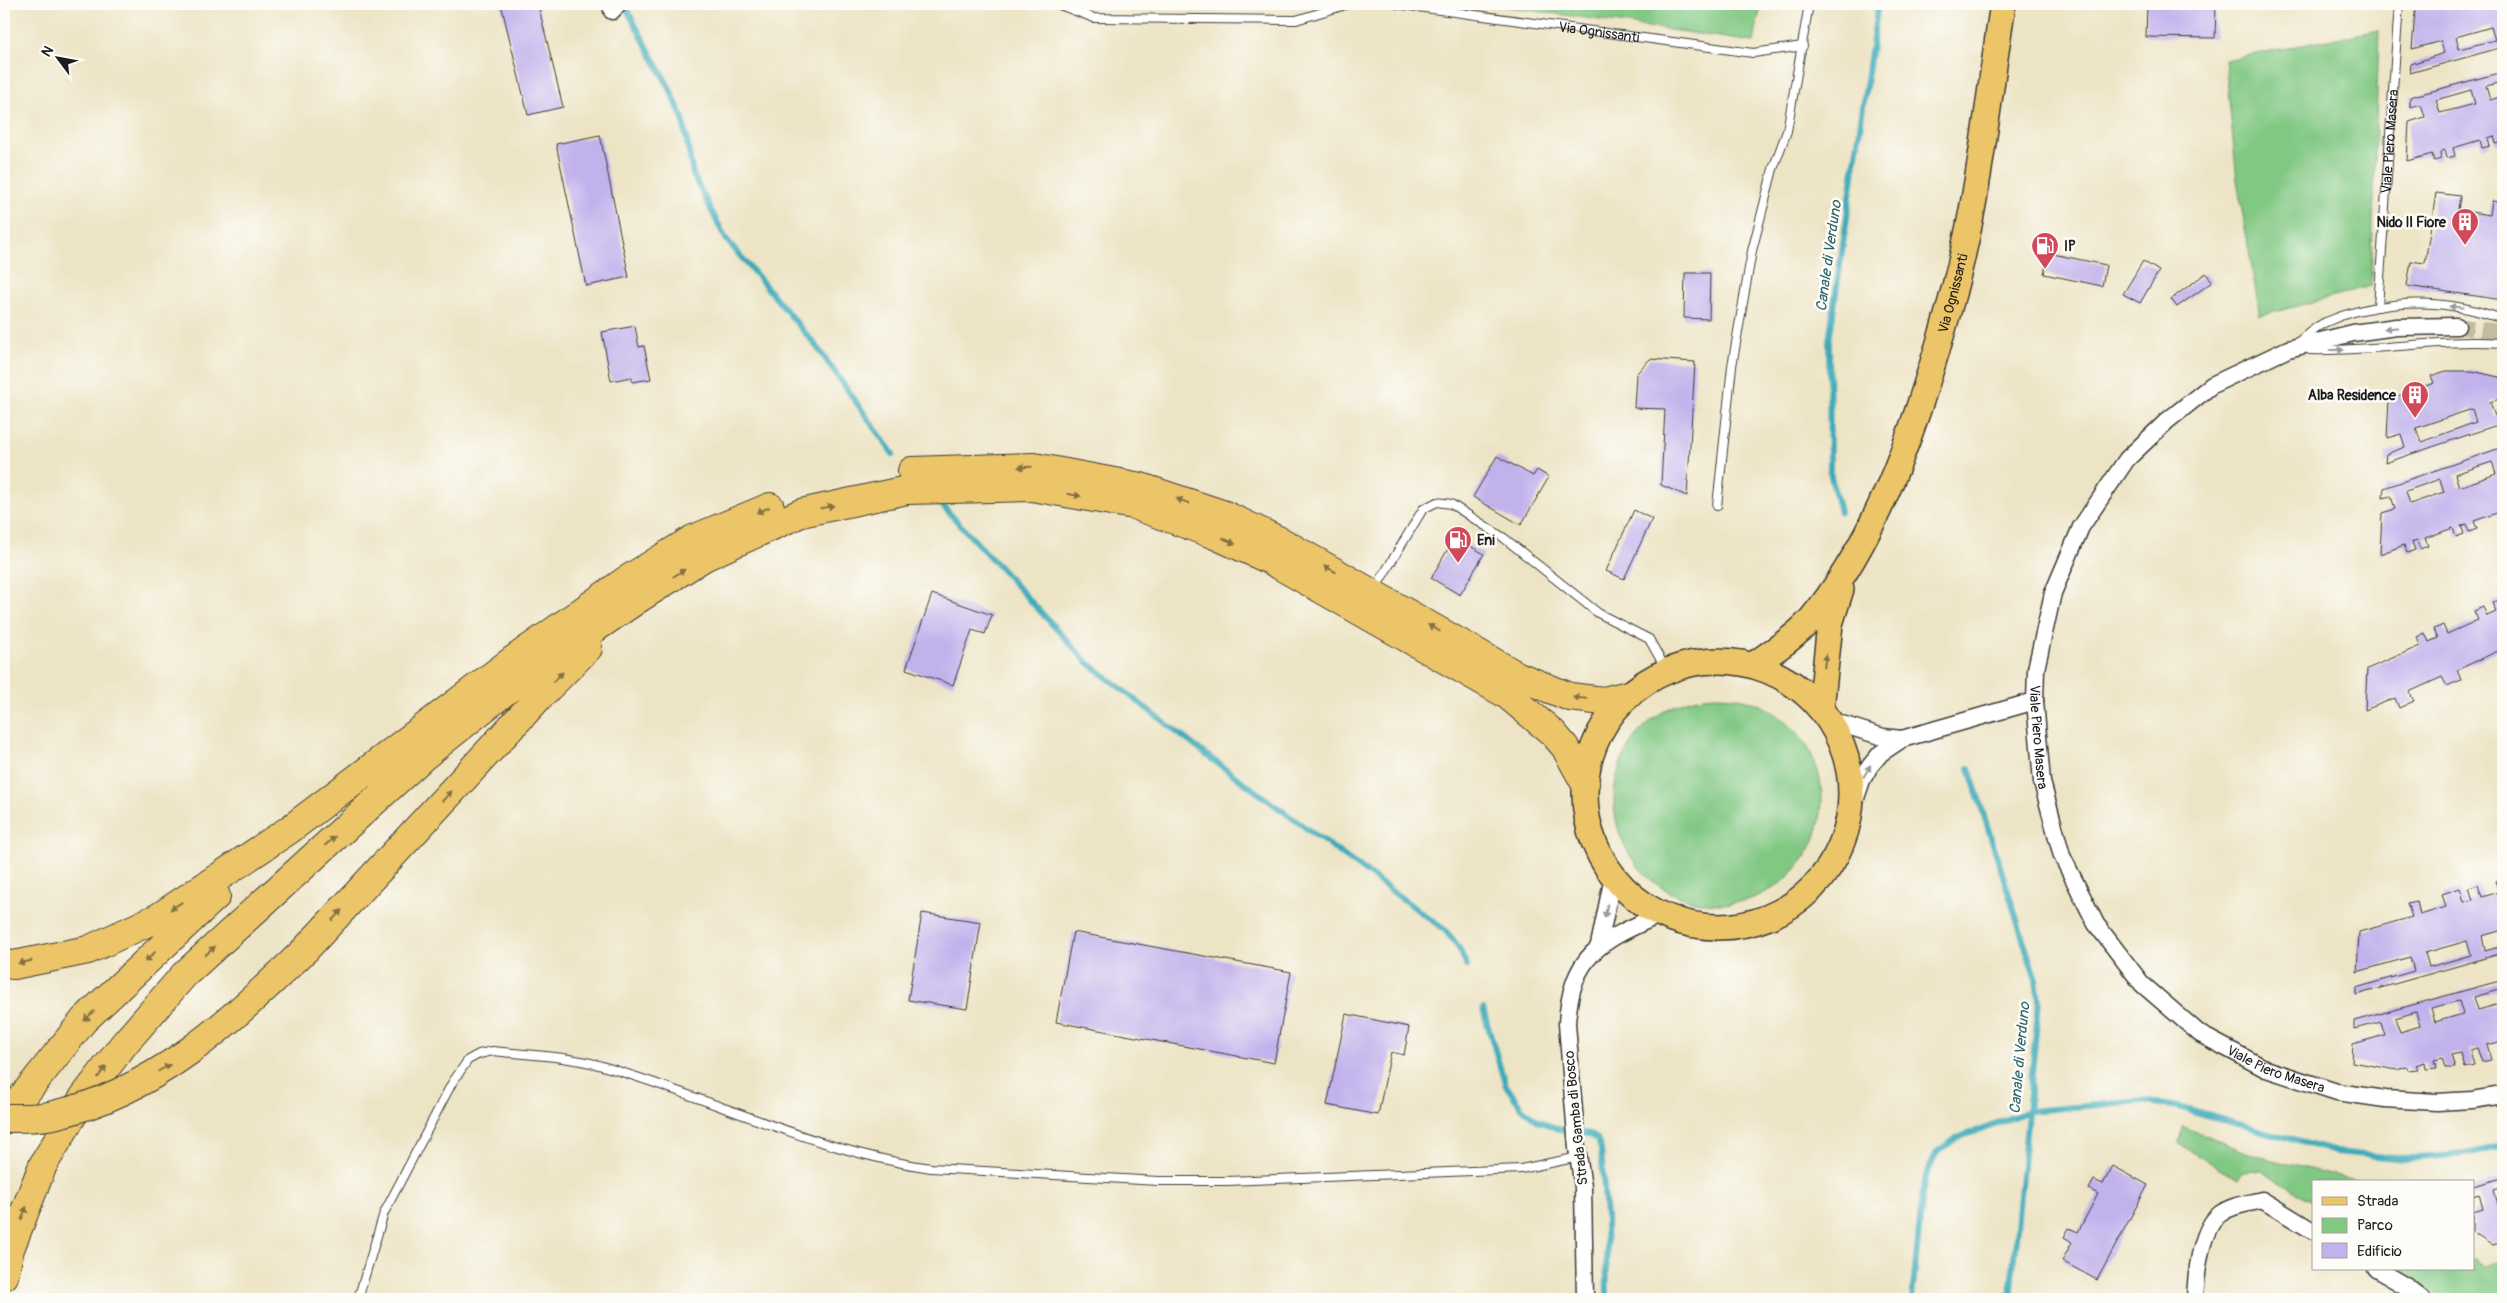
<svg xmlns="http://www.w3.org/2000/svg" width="2507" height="1303" font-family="Pangolin,sans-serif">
	<rect width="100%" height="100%" fill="#fdfcf7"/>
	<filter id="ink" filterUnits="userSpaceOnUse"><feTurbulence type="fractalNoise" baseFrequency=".02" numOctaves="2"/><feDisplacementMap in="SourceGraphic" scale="10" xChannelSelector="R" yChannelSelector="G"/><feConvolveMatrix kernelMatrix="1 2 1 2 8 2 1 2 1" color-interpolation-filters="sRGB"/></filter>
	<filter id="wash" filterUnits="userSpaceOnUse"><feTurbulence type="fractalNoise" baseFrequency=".0096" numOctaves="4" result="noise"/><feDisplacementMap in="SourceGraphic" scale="20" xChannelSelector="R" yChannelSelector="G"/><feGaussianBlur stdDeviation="1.12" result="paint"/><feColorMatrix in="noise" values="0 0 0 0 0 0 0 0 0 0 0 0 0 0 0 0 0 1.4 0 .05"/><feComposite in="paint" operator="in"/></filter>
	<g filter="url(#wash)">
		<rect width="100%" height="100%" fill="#ede4c5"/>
		<g fill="#81c883" stroke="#4e7250">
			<path d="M 1487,4 L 1761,4 L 1754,42 Z"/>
			<path d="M 2379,30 L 2371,286 L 2260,316 L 2237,180 L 2225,60 Z"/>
			<circle cx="1718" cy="800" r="104"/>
			<path d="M 2182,1126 L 2256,1156 L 2363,1182 L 2313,1182 L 2313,1202 L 2262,1171 L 2242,1172 L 2238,1179 L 2179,1144 Z"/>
			<path d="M 2473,1257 L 2485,1265 L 2503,1260 L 2503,1299 L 2444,1299 L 2395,1269 L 2473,1269 Z"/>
		</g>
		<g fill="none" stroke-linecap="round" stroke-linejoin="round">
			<g stroke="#3cabba" stroke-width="6">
				<path d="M 624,4 L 669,87 L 683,119 L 693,175 L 726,239 L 817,347 L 893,454"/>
				<path d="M 940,503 L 1087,662 L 1205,754 L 1445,930 L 1458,946 L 1467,966"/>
				<path d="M 1840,512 L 1830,472 L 1829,341 L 1878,4"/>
				<path d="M 1969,768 L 2036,980 L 2039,1000 L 2010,1299"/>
				<path d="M 1483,1009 L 1505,1084 L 1522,1108 L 1538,1121 L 1559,1129 L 1590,1134 L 1597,1139 L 1601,1149 L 1606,1216 L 1607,1299"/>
				<path d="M 1912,1299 L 1924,1181 L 1937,1152 L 1957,1138 L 2029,1111 L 2142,1101 L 2179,1107 L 2336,1152 L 2404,1159 L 2465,1154 L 2503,1146"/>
			</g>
		</g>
		<g id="blocks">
			<g fill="#c1b2ec" fill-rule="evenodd">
				<path d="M 501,4 L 538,4 L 563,107 L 528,115 Z"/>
				<path d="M 2147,4 L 2216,4 L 2215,38 L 2146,37 Z"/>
				<path d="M 2428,4 L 2503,4 L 2503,47 L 2410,73 L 2411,64 L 2444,53 L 2441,41 L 2412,49 L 2415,11 L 2429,7 ZM 2491,27 L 2495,40 L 2459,49 L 2456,37 Z"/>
				<path d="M 2503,72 L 2503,82 L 2486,86 L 2490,100 L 2503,96 L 2503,134 L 2501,134 L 2503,142 L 2496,144 L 2494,136 L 2488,138 L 2490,146 L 2482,148 L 2480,140 L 2453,148 L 2455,156 L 2447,158 L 2445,150 L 2440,152 L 2441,159 L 2434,161 L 2432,154 L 2407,161 L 2409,122 L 2425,117 L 2421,104 L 2410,107 L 2410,97 ZM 2471,90 L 2475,104 L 2440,113 L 2436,100 Z"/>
				<path d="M 600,135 L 629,277 L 586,286 L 556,144 Z"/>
				<path d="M 2436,193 L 2460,196 L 2458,210 L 2490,215 L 2492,201 L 2503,203 L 2503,300 L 2407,286 L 2411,261 L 2425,263 Z"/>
				<path d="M 2048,253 L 2106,265 L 2102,286 L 2044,274 Z"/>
				<path d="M 2143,261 L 2159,271 L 2140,303 L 2123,294 Z"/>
				<path d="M 1685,273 L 1710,273 L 1709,319 L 1684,318 Z"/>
				<path d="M 2206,273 L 2212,282 L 2177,307 L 2171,299 Z"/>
				<path d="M 635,326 L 639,347 L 644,346 L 651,379 L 632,382 L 632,377 L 611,381 L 602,332 Z"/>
				<path d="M 1650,359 L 1695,362 L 1687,496 L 1661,485 L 1665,409 L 1634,408 L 1636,374 Z"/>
				<path d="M 2446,371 L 2472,371 L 2503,378 L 2503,398 L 2490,402 L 2495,416 L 2503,413 L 2503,423 L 2385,463 L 2386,454 L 2405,447 L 2401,434 L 2387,438 L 2389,399 L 2434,383 L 2431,376 ZM 2472,409 L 2476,422 L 2421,442 L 2416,428 Z"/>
				<path d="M 2503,447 L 2503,511 L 2474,521 L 2477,529 L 2469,532 L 2466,524 L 2461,526 L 2464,534 L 2456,537 L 2453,528 L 2425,538 L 2428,546 L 2420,549 L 2417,540 L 2412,542 L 2415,550 L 2407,553 L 2404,545 L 2380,554 L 2382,513 L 2395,509 L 2391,496 L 2383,498 L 2384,488 ZM 2492,462 L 2496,474 L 2459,487 L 2455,474 ZM 2440,479 L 2444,492 L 2410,504 L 2406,491 Z"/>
				<path d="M 1497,456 L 1533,476 L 1537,470 L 1549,477 L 1521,525 L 1473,497 Z"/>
				<path d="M 1634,510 L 1652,519 L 1624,579 L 1606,571 Z"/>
				<path d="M 1455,537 L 1484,554 L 1460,595 L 1431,578 Z"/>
				<path d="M 932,594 L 992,615 L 985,634 L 972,630 L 953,685 L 906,669 Z"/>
				<path d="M 2501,599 L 2503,604 L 2503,657 L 2500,650 L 2457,670 L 2461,680 L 2447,686 L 2442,677 L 2409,692 L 2414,701 L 2399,708 L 2395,698 L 2365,710 L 2367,669 L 2420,646 L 2417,637 L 2425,633 L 2429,642 L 2438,638 L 2434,629 L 2443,625 L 2447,634 L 2478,620 L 2474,611 L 2483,607 L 2487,616 L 2496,612 L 2492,603 Z"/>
				<path d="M 2503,878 L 2503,930 L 2482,936 L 2485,951 L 2503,946 L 2503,953 L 2356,995 L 2356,988 L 2414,971 L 2410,957 L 2357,972 L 2359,932 L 2412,917 L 2407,903 L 2417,901 L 2420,915 L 2446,907 L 2442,894 L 2460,888 L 2464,902 L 2473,900 L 2469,888 L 2478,885 L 2482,897 L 2499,892 L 2495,881 ZM 2467,941 L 2471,955 L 2429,967 L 2425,953 Z"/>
				<path d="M 922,913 L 981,922 L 967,1009 L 908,1000 Z"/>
				<path d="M 1073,932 L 1291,972 L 1274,1063 L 1056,1022 Z"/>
				<path d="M 2503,980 L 2503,989 L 2474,997 L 2478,1010 L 2503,1003 L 2503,1041 L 2487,1045 L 2491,1060 L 2482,1062 L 2477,1048 L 2470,1050 L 2474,1065 L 2464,1067 L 2460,1053 L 2451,1055 L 2455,1068 L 2445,1068 L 2442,1058 L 2434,1060 L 2436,1068 L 2426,1069 L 2425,1062 L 2416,1065 L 2418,1069 L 2408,1070 L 2407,1067 L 2397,1070 L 2352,1062 L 2353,1044 L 2385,1035 L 2381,1022 L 2354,1029 L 2354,1021 ZM 2459,1001 L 2463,1014 L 2435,1022 L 2431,1008 ZM 2416,1012 L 2420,1026 L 2400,1032 L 2395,1018 Z"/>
				<path d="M 1346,1014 L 1409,1027 L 1404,1055 L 1391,1052 L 1378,1115 L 1327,1105 Z"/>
				<path d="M 2113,1166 L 2148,1185 L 2097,1280 L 2062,1261 L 2072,1242 L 2064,1237 L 2069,1228 L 2078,1232 L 2098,1194 L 2089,1189 L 2094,1180 L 2103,1184 Z"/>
				<path d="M 2503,1178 L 2503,1187 L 2494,1190 L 2498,1205 L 2503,1204 L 2502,1249 L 2501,1243 L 2493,1245 L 2473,1232 L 2473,1212 L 2483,1209 L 2479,1194 L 2473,1196 L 2473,1186 Z"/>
			</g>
		</g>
	</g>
	<g filter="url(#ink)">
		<use href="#blocks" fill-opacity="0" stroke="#3b3a35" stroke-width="1"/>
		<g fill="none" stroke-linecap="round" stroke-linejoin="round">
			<path stroke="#c3bca3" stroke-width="16" stroke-dasharray="16 8" stroke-linecap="butt" d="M 2457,326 L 2503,333"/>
			<defs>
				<g id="lane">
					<path d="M 1057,4 L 1094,18 L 1296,20 L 1349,4"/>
					<path id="s1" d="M 1396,4 L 1753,53 L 1803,46"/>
					<path id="s2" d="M 2378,307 L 2399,4"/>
					<path d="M 2298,342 C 2307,335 2316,326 2326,322 C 2366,304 2420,299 2463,308 C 2476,310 2490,315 2503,319"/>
					<path d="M 2310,350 C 2375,352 2439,338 2503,343"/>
					<path d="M 1717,506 L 1732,366 L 1752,251 L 1773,169 L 1787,131 L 1809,4"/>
					<path d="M 1375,589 L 1423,509 L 1437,502 L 1451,504 L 1504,538 L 1598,613 L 1649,639 L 1667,671"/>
					<path d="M 358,1299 L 384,1213 L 452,1083 L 468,1060 L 479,1054 L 493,1051 C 528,1055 568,1056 602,1066 C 712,1098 817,1152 931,1168 L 1158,1181 L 1227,1181 L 1521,1169 L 1579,1157"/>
				</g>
				<g id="street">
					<path d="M 612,11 L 618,4"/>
					<path id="s3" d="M 2457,326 L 2396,327 L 2353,333 L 2288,349 L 2212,385 L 2167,421 L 2127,459 L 2081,527 L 2053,593 L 2036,669 L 2035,701 L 2042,782 L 2062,856 L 2096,924 L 2142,984 L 2200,1034 L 2266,1069 L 2337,1092 L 2385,1099 L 2437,1102 L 2472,1100 L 2503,1095"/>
					<path d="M 1829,720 L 1883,737 L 1902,739"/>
					<path d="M 1850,816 L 1862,780 L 1870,766 L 1881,753 L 1902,739 L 2035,701"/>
					<path d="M 1599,945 L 1613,877"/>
					<path d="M 2376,1269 L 2407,1287 L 2422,1299"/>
					<path d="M 1585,1299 L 1583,1187 L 1577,1148 L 1567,1024 C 1571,954 1601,941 1659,915"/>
					<path d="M 2195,1299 C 2196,1276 2200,1229 2220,1214 C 2232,1205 2247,1204 2262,1200 L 2313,1231"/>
				</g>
				<g id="primary">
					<circle cx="1718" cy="794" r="133"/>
					<path id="s4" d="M 1753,665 C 1773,651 1796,637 1812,618 C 1862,557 1894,481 1919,407 C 1940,342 1960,276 1972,210 C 1985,142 1992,72 2003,4"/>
					<path d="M 1821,709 L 1830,624 L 1841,589"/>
				</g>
				<g id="highway">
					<path d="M 912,471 L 1034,467 L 1141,487 L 1225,515 L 1280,541 L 1518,676 L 1570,697 L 1603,701 L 1628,695"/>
					<path d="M 304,951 L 540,696 L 588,648"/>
					<path d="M 4,964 L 14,965 L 88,950 L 159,917 L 289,830 L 513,660 L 625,581 L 693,539 L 770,507"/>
					<path d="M 4,1120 L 84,1020 L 216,896"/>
					<path d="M 4,1276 L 10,1249 L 43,1165 L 83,1098 L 124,1044 L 184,975 L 424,756 L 522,678 L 638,599 L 704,557 L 801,513 L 907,490 L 1032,487 L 1134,505 L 1215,535 L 1270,560 L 1506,694 L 1553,733 L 1565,747 L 1585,783"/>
				</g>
			</defs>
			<use href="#lane" stroke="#3b3a35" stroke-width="10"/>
			<use href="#street" stroke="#3b3a35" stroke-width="19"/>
			<use href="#primary" stroke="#3b3a35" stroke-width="28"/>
			<use href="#highway" stroke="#3b3a35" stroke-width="30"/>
			<use href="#lane" stroke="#fff" stroke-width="8"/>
			<use href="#street" stroke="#fff" stroke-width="16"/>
			<use href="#primary" stroke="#edc569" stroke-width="25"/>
			<use href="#highway" stroke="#edc569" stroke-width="28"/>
			<defs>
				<path id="highway-bridge" d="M 4,1118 C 20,1118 37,1119 53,1115 C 155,1093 231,1021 304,951"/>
			</defs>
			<use href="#highway-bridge" stroke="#3b3a35" stroke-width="30" stroke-linecap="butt"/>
			<use href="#highway-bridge" stroke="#edc569" stroke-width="28"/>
		</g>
		<defs><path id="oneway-solid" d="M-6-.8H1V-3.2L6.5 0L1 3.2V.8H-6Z" transform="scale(1.25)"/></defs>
		<g fill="#999">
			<use href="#oneway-solid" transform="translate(2456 307) rotate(-174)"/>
			<use href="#oneway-solid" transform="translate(2391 328) rotate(174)"/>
			<use href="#oneway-solid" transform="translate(2337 350)"/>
			<use href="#oneway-solid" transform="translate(1867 771) rotate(-60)"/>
			<use href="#oneway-solid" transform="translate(1606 911) rotate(101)"/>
		</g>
		<g fill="#847042">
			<use href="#oneway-solid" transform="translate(1025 467) rotate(178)"/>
			<use href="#oneway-solid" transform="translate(1074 495) rotate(10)"/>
			<use href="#oneway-solid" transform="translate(1183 501) rotate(-161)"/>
			<use href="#oneway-solid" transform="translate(827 507) rotate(-12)"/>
			<use href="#oneway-solid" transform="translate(763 510) rotate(157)"/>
			<use href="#oneway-solid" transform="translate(1229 541) rotate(25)"/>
			<use href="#oneway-solid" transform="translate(1330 569) rotate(-151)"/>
			<use href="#oneway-solid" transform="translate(679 573) rotate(-32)"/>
			<use href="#oneway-solid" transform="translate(1434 628) rotate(-150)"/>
			<use href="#oneway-solid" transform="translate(1825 661) rotate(-83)"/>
			<use href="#oneway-solid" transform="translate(558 677) rotate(-45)"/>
			<use href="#oneway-solid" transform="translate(1580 698) rotate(-175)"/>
			<use href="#oneway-solid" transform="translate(447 796) rotate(-47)"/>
			<use href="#oneway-solid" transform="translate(330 841) rotate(-42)"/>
			<use href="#oneway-solid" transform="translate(176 906) rotate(146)"/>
			<use href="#oneway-solid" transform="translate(337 915) rotate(-47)"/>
			<use href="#oneway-solid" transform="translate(210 951) rotate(-42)"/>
			<use href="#oneway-solid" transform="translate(150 957) rotate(136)"/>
			<use href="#oneway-solid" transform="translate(25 962) rotate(169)"/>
			<use href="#oneway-solid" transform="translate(89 1016) rotate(135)"/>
			<use href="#oneway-solid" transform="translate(164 1068) rotate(-30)"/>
			<use href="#oneway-solid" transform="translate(102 1072) rotate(-53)"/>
			<use href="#oneway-solid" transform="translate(24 1213) rotate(-69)"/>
		</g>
	</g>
	<defs>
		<symbol id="building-pin" viewBox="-11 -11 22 30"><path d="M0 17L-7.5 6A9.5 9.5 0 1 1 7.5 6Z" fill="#d1495b" stroke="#fdfcf7"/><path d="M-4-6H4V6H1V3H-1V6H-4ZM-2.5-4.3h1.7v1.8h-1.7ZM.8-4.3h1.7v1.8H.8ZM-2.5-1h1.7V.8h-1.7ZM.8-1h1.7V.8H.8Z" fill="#fff"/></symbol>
		<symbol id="fuel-pin" viewBox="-11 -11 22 30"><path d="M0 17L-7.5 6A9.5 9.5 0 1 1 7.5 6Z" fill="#d1495b" stroke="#fdfcf7"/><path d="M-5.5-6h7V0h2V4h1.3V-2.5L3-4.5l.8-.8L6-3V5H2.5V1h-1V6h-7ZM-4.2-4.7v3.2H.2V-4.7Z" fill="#fff"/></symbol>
	</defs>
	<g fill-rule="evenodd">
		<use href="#building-pin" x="2449" y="206" width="32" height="43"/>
		<use href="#fuel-pin" x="2029" y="230" width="32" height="43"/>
		<use href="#building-pin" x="2399" y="379" width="32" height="43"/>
		<use href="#fuel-pin" x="1442" y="524" width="32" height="43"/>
	</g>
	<g text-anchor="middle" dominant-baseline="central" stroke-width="5" stroke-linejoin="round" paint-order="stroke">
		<g font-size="14" fill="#1c1c1c" stroke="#fdfcf7">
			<text stroke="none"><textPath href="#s1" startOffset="205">Via Ognissanti</textPath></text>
			<text stroke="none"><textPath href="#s2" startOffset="166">Viale Piero Masera</textPath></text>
			<text stroke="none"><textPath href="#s4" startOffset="432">Via Ognissanti</textPath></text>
			<text stroke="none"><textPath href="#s3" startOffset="668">Viale Piero Masera</textPath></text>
			<text stroke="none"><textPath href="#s3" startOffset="1102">Viale Piero Masera</textPath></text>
			<text transform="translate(1576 1118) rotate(-96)">Strada Gamba di Bosco</text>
		</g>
		<g font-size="14" font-weight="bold" fill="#1c1c1c" stroke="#fdfcf7" text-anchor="end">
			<text x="2446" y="222">Nido Il Fiore</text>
			<text x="2064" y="246" text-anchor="start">IP</text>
			<text x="2396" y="395">Alba Residence</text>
			<text x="1477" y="540" text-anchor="start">Eni</text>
		</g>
		<g font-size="15" font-style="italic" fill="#2c646b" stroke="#fdfcf7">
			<text transform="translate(1829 256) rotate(-82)">Canale di Verduno</text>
			<text transform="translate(2020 1058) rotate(-85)">Canale di Verduno</text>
		</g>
	</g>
	<rect width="2507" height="1303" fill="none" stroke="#fdfcf7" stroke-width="20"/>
	<rect x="2312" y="1180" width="162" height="90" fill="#fdfcf7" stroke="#a3a29f"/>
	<rect x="2322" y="1197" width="25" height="8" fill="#edc569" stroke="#a3a29f"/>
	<text x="2357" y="1206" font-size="15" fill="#1c1c1c">Strada</text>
	<rect x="2322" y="1218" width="25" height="15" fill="#81c883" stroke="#a3a29f"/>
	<text x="2357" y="1230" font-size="15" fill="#1c1c1c">Parco</text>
	<rect x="2322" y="1243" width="25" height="15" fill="#c1b2ec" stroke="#a3a29f"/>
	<text x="2357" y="1256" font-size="15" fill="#1c1c1c">Edificio</text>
	<g transform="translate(58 58) rotate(302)" stroke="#fdfcf7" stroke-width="4" paint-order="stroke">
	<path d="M0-4L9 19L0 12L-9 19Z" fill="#1c1c1c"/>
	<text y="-8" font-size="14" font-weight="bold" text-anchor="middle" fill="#1c1c1c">N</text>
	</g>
</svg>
